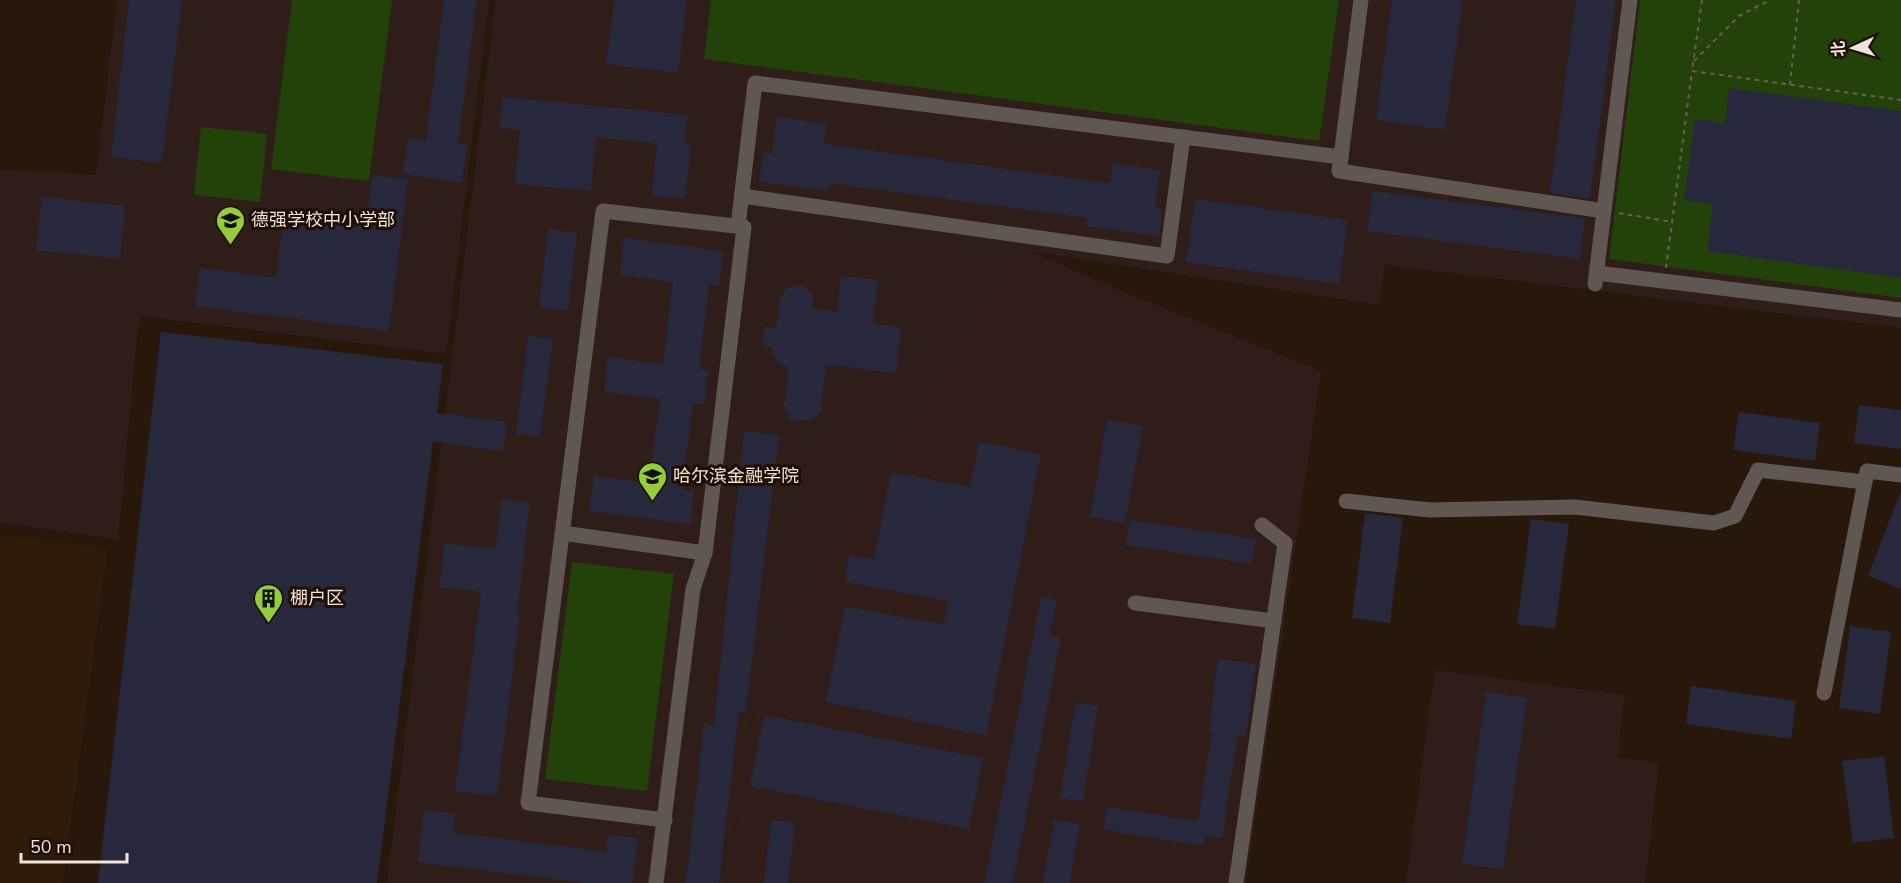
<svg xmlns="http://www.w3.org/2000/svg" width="1901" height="883" font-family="'Nunito Sans','Noto Sans SC',sans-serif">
	<rect width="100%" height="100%" fill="#28170b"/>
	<path fill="#301a09" d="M 0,535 L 108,548 L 63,883 L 0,883 Z"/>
	<path fill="#301d1a" d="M 1028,250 L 1116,289 L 1321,371 L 1246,883 L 727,883 L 759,673 Z"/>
	<g fill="#2f1d19">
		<path d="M 117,0 L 489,0 L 446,354 L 139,316 L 118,540 L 0,522 L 0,169 L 96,175 Z"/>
		<path d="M 496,0 L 1901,0 L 1901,328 L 1385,265 L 1379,305 L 1028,251 L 759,673 L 727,883 L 387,883 Z"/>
		<path d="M 1435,670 L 1625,695 L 1617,757 L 1659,763 L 1645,883 L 1406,883 Z"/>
	</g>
	<g fill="#23420a">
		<path d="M 292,0 L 392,0 L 369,181 L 271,169 Z"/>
		<path d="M 711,0 L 1339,0 L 1319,141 L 704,59 Z"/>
		<path d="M 1640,0 L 1901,0 L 1901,298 L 1609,259 Z"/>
		<path d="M 201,127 L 267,134 L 260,202 L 194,195 Z"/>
		<path d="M 572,562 L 674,574 L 647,791 L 545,779 Z"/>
	</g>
	<g fill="#27283b">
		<path d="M 129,0 L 182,0 L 162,163 L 111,157 Z"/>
		<path d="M 444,0 L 477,0 L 458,144 L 467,145 L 462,183 L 403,174 L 408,137 L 426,140 Z"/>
		<path d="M 614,0 L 687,0 L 678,73 L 606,64 Z"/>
		<path d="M 1392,0 L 1463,0 L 1445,130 L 1376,120 Z"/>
		<path d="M 1576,0 L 1616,0 L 1590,199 L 1550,193 Z"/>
		<path d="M 1729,88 L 1901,111 L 1901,278 L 1707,251 L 1713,204 L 1684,200 L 1695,119 L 1725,123 Z"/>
		<path d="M 503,97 L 688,115 L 685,144 L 691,145 L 685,199 L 652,196 L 657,144 L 596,137 L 591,191 L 515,184 L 520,130 L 500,128 Z"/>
		<path d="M 777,117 L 826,124 L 824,144 L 1110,183 L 1113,163 L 1160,170 L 1155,208 L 1163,209 L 1159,236 L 1086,226 L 1087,218 L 829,183 L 828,191 L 759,182 L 763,152 L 772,154 Z"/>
		<path d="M 372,175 L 408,179 L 389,331 L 195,306 L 200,268 L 276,278 L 284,211 L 366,221 Z"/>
		<path d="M 1373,191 L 1585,218 L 1580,259 L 1367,231 Z"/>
		<path d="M 42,197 L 125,206 L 120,259 L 36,250 Z"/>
		<path d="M 1195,199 L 1348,220 L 1339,284 L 1186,262 Z"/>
		<path d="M 548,229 L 577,233 L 568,311 L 539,308 Z"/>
		<path d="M 624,238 L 723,251 L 719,286 L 709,285 L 699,369 L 708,370 L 704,404 L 693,403 L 682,490 L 694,491 L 690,524 L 589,511 L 594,476 L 649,483 L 660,399 L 604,392 L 608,357 L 663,364 L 673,282 L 620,275 Z"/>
		<path d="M 841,276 L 878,280 L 873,324 L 901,327 L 896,373 L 826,365 L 821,410 L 817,416 L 812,420 L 791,421 L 784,405 L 789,368 L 778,363 L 770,346 L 762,345 L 765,327 L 776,328 L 780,298 L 787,288 L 793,286 L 800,285 L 810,291 L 813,296 L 812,309 L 837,312 Z"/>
		<path d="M 161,332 L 443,364 L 437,413 L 507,422 L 503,451 L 433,442 L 377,883 L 98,883 Z"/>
		<path d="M 528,336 L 553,339 L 540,437 L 516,434 Z"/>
		<path d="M 1859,405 L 1901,410 L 1901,449 L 1854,443 Z"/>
		<path d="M 1739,412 L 1820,423 L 1815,461 L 1733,450 Z"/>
		<path d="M 1107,420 L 1143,426 L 1125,523 L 1090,517 Z"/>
		<path d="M 744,431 L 779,435 L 746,712 L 739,711 L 719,883 L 686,883 L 704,724 L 714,726 Z"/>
		<path d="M 979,442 L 1041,454 L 986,736 L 826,702 L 845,606 L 943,625 L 948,601 L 845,582 L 850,555 L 874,560 L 891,472 L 970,487 Z"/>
		<path d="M 1900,493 L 1901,494 L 1901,589 L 1868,576 Z"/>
		<path d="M 502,499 L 530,502 L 517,615 L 520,616 L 497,796 L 455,791 L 481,592 L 439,587 L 445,543 L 495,549 Z"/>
		<path d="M 1365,513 L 1403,518 L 1390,623 L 1352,618 Z"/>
		<path d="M 1531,519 L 1569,524 L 1555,629 L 1517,624 Z"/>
		<path d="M 1130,520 L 1256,539 L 1252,564 L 1126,545 Z"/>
		<path d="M 1041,597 L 1057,600 L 1050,635 L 1061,638 L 1013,883 L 984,883 Z"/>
		<path d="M 1850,626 L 1891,632 L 1880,714 L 1839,708 Z"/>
		<path d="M 1218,659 L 1256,664 L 1246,736 L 1238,735 L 1222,838 L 1205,836 L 1204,846 L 1103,830 L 1107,807 L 1198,821 L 1212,732 L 1209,731 Z"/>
		<path d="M 1691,686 L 1796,701 L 1791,739 L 1686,724 Z"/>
		<path d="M 1486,692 L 1527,698 L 1503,869 L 1462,864 Z"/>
		<path d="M 1076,702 L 1098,706 L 1083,802 L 1060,798 Z"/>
		<path d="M 764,715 L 983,758 L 969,829 L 750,786 Z"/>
		<path d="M 1884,756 L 1894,838 L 1853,843 L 1842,761 Z"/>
		<path d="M 424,810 L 456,814 L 453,833 L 606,852 L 608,835 L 638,838 L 632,883 L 585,883 L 418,862 Z"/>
		<path d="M 771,820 L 795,823 L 788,883 L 764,883 Z"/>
		<path d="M 1054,820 L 1080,824 L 1070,883 L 1043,883 Z"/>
	</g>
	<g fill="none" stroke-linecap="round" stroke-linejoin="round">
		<g stroke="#6c5c52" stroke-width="2" stroke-dasharray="4.5 4.5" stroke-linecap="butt">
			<path d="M 1702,0 L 1692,71 L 1901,100"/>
			<path d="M 1694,61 L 1739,16 L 1770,0"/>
			<path d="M 1790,85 L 1799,0"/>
			<path d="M 1619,213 L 1672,222"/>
			<path d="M 1666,268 L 1692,71"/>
		</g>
		<g stroke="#615752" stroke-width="15">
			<path d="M 1341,157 L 1339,171 L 1604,211"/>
			<path d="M 742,196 L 1167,256 L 1183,137"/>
			<path d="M 738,226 L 755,83 L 1341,157 L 1361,0"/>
			<path d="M 1597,273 L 1901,310"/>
			<path d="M 1595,284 L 1630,0"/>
			<path d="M 1346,501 L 1430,510 L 1575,507 L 1714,523 L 1735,516 L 1758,470 L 1865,482"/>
			<path d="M 562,533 L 705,553"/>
			<path d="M 1135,603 L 1274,621"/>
			<path d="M 1824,693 L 1867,471 L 1901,475"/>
			<path d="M 656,883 L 693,589 L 705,553 L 744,227 L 603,211 L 528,803 L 665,820"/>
			<path d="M 1236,883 L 1285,543 L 1262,525"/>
		</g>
	</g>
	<defs>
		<symbol id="school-pin" viewBox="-11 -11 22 30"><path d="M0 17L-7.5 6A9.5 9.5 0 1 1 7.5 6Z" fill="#94cc3c" stroke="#1e0e04"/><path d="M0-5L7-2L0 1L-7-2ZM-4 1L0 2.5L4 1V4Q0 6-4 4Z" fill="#111"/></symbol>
		<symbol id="university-pin" viewBox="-11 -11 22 30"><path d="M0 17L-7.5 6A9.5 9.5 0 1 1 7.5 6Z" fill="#94cc3c" stroke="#1e0e04"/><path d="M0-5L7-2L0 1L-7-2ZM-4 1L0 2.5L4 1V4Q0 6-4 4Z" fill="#111"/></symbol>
		<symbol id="building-pin" viewBox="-11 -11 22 30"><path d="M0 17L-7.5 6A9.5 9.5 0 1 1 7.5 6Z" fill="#94cc3c" stroke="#1e0e04"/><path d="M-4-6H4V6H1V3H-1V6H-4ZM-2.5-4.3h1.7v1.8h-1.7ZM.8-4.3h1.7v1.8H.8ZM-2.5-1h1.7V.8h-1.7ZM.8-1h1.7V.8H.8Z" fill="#111"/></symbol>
	</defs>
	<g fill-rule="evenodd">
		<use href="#school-pin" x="214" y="204" width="33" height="45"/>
		<use href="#university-pin" x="636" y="460" width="33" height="45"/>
		<use href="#building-pin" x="252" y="582" width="33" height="45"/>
	</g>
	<g text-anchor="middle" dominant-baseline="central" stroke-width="6" stroke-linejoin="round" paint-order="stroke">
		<g font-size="18" fill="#f0e4dc" stroke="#1e0e04" text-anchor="start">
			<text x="251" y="220">德强学校中小学部</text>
			<text x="673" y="476">哈尔滨金融学院</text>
			<text x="290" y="598">棚户区</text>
		</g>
	</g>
	<g transform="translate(1853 48) rotate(266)" stroke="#1e0e04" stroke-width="4.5" paint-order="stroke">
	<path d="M0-4.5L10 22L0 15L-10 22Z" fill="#f0e4dc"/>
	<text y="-9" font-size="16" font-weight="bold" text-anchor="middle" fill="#f0e4dc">北</text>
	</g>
	<path d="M21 853v9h106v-9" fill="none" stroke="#f0e4dc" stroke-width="3"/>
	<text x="30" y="853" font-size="18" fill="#f0e4dc" stroke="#1e0e04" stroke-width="4.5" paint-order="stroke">50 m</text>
</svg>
